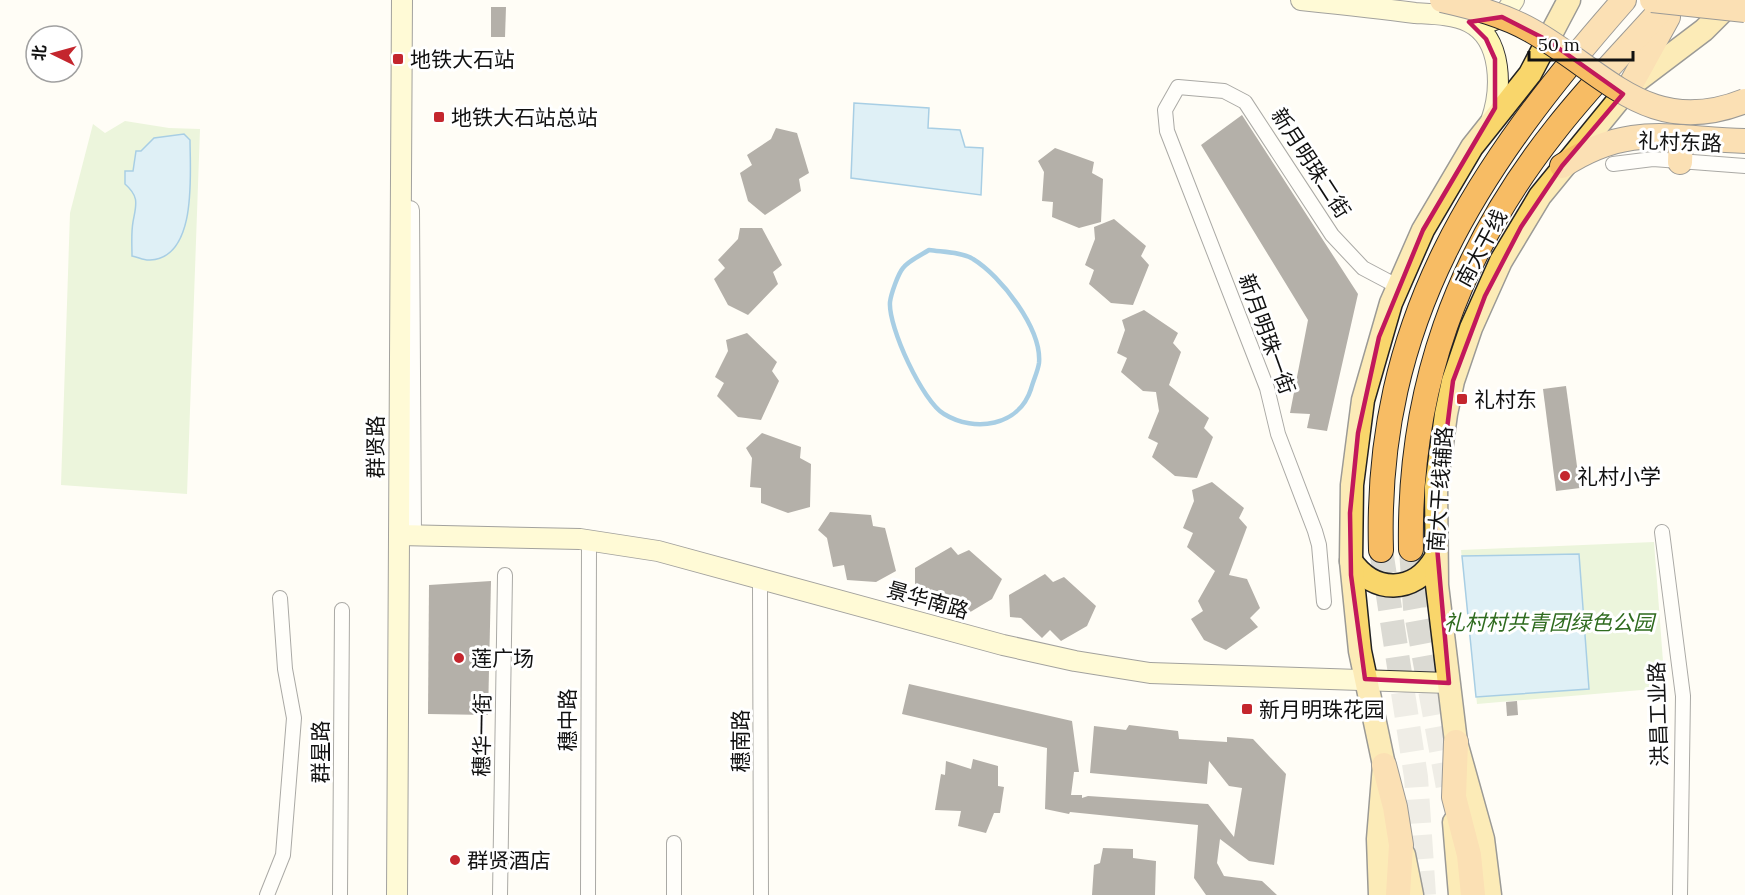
<svg xmlns="http://www.w3.org/2000/svg" width="1745" height="895" font-family="Lora,'Noto Sans SC',serif">
	<rect width="100%" height="100%" fill="#fffdf5"/>
	<g fill="#d5ebbd">
		<path d="M 125,121 L 169,128 L 200,129 L 187,494 L 61,485 L 70,213 L 93,124 L 105,133 Z"/>
		<path d="M 1654,542 L 1665,688 L 1477,704 L 1461,550 Z"/>
	</g>
	<g fill="#b9e0f7" stroke="#3f96cf" stroke-width="1.5">
		<path d="M 854,103 L 929,108 L 928,128 L 960,130 L 965,147 L 983,148 L 981,195 L 851,178 Z"/>
		<path d="M 184,134 L 190,140 C 190,172 198,258 150,260 C 145,261 138,257 132,256 C 132,245 131,233 133,222 C 136,205 140,197 125,184 L 125,171 L 133,171 L 136,151 L 141,151 L 154,138 Z"/>
		<path d="M 1579,554 L 1589,689 L 1476,697 L 1462,556 Z"/>
	</g>
	<g fill="none" stroke-linecap="round" stroke-linejoin="round">
		<path stroke="#3f96cf" stroke-width="4.5" d="M 929,250 C 942,252 963,252 973,259 C 1001,276 1042,329 1039,363 C 1038,371 1033,381 1031,389 C 1019,426 975,433 944,414 C 923,402 888,327 890,302 C 891,294 898,274 903,268 C 908,261 921,255 929,250 Z"/>
	</g>
	<g fill="#5a524d">
		<path d="M 491,7 L 506,7 L 505,37 L 491,37 Z"/>
		<path d="M 1242,115 L 1358,294 L 1327,431 L 1307,428 L 1310,414 L 1290,413 L 1308,320 L 1201,145 Z"/>
		<path d="M 776,128 L 797,133 L 809,173 L 799,179 L 801,191 L 765,215 L 748,201 L 740,173 L 752,165 L 747,155 L 771,139 Z"/>
		<path d="M 1055,148 L 1094,162 L 1092,173 L 1103,179 L 1101,222 L 1079,228 L 1052,217 L 1053,202 L 1042,201 L 1044,172 L 1038,161 Z"/>
		<path d="M 1114,219 L 1146,246 L 1141,256 L 1149,265 L 1133,305 L 1111,303 L 1089,284 L 1094,270 L 1085,265 L 1095,239 L 1094,227 Z"/>
		<path d="M 740,228 L 762,228 L 782,265 L 773,272 L 778,284 L 748,315 L 728,305 L 714,279 L 725,268 L 718,260 L 738,239 Z"/>
		<path d="M 1144,310 L 1178,333 L 1173,343 L 1181,352 L 1169,385 L 1209,418 L 1204,428 L 1213,437 L 1197,478 L 1175,476 L 1152,457 L 1158,443 L 1148,438 L 1159,411 L 1156,392 L 1143,391 L 1121,372 L 1127,358 L 1117,353 L 1125,330 L 1122,320 Z"/>
		<path d="M 747,333 L 777,362 L 772,371 L 779,381 L 761,420 L 738,417 L 717,396 L 724,383 L 715,377 L 728,351 L 726,340 Z"/>
		<path d="M 1566,386 L 1580,488 L 1556,491 L 1543,389 Z"/>
		<path d="M 762,433 L 801,447 L 800,458 L 811,464 L 810,507 L 788,513 L 761,503 L 761,488 L 750,487 L 752,458 L 746,448 Z"/>
		<path d="M 1212,482 L 1244,508 L 1239,518 L 1247,527 L 1229,575 L 1247,579 L 1260,608 L 1250,618 L 1258,627 L 1226,650 L 1204,640 L 1191,619 L 1203,611 L 1198,601 L 1215,571 L 1187,547 L 1193,533 L 1183,528 L 1194,501 L 1192,490 Z"/>
		<path d="M 830,512 L 871,515 L 873,526 L 885,528 L 896,571 L 876,582 L 847,580 L 844,565 L 833,567 L 827,538 L 818,530 Z"/>
		<path d="M 951,547 L 958,555 L 969,550 L 1002,579 L 992,599 L 967,614 L 956,603 L 948,611 L 927,591 L 915,590 L 915,568 Z"/>
		<path d="M 1045,574 L 1053,582 L 1064,577 L 1096,606 L 1087,626 L 1061,641 L 1050,630 L 1042,638 L 1021,618 L 1010,617 L 1009,595 Z"/>
		<path d="M 491,581 L 488,715 L 428,714 L 429,585 Z"/>
		<path d="M 909,684 L 1072,721 L 1079,772 L 1074,772 L 1071,795 L 1082,795 L 1082,798 L 1088,796 L 1208,804 L 1234,837 L 1242,788 L 1229,786 L 1209,761 L 1207,784 L 1090,773 L 1094,726 L 1126,730 L 1129,725 L 1178,731 L 1179,739 L 1227,742 L 1227,737 L 1253,739 L 1286,774 L 1274,865 L 1249,861 L 1220,839 L 1217,863 L 1224,876 L 1262,881 L 1277,895 L 1206,895 L 1194,878 L 1198,825 L 1070,812 L 1069,814 L 1045,809 L 1047,748 L 902,714 Z"/>
		<path d="M 1517,701 L 1518,715 L 1507,716 L 1506,702 Z"/>
		<path d="M 973,759 L 998,766 L 998,786 L 1004,787 L 1000,813 L 994,813 L 986,833 L 958,826 L 961,811 L 935,810 L 941,774 L 945,775 L 946,761 L 971,769 Z"/>
		<path d="M 1103,848 L 1133,849 L 1133,858 L 1156,861 L 1155,895 L 1092,895 L 1094,865 L 1100,863 Z"/>
	</g>
	<g fill="none" stroke-linecap="round" stroke-linejoin="round">
		<g stroke="#dbdad3" stroke-width="24" stroke-dasharray="24 12" stroke-linecap="butt">
			<path d="M 1411,549 L 1415,608 L 1448,788"/>
			<path d="M 1381,550 L 1416,777 L 1424,895"/>
		</g>
		<defs>
			<g id="minor">
				<path d="M 1613,164 L 1653,159 L 1745,166"/>
				<path d="M 1662,532 L 1683,696 L 1680,895"/>
				<path d="M 760,587 L 761,895"/>
				<path d="M 1324,602 L 1319,545 L 1315,531 L 1278,434 L 1267,388 L 1167,131 L 1165,110 L 1178,87 L 1224,91 L 1245,102 L 1332,235 L 1363,268 L 1397,286"/>
				<path d="M 674,843 L 674,895"/>
				<path d="M 267,895 L 283,855 L 294,718 L 285,669 L 280,598"/>
				<path d="M 340,895 L 342,610"/>
				<path d="M 500,895 L 505,575"/>
				<path d="M 588,895 L 589,545"/>
			</g>
			<path id="tertiary" d="M 410,210 L 412,535"/>
			<g id="secondary">
				<path d="M 1301,0 C 1339,4 1377,8 1415,13 C 1431,14 1453,14 1469,22 C 1503,39 1502,90 1491,121"/>
				<path d="M 1489,22 L 1502,17 L 1514,0"/>
				<path d="M 399,535 L 580,539 L 658,551 L 1003,645 L 1075,661 L 1150,673 L 1449,683"/>
				<path d="M 397,895 L 402,0"/>
			</g>
			<g id="primary">
				<path d="M 1351,561 C 1374,594 1414,594 1435,559"/>
				<path d="M 1454,822 L 1460,895"/>
				<path d="M 1404,855 L 1412,895"/>
				<path d="M 1380,895 L 1378,839 L 1384,765 L 1360,651 L 1351,561 L 1352,485 L 1363,400 L 1391,303 L 1423,230 L 1472,147 L 1530,74 L 1569,0"/>
				<path d="M 1490,895 L 1483,839 L 1456,742 L 1437,585 L 1436,487 L 1446,414 L 1453,381 L 1471,328 L 1501,261 L 1540,196 L 1630,86 L 1704,30 L 1734,0"/>
			</g>
			<g id="trunk">
				<path d="M 1630,86 L 1668,17"/>
				<path d="M 1680,162 L 1681,137"/>
				<path d="M 1562,166 C 1629,122 1671,139 1745,141"/>
				<path d="M 1411,549 C 1408,390 1457,254 1556,129 C 1591,84 1632,43 1670,0"/>
				<path d="M 1381,550 C 1374,320 1478,166 1624,0"/>
				<path d="M 1456,742 L 1454,797 L 1469,855 L 1473,895"/>
				<path d="M 1384,765 L 1395,807 L 1401,845 L 1398,895"/>
			</g>
		</defs>
		<use href="#minor" stroke="#444" stroke-width="16"/>
		<use href="#tertiary" stroke="#444" stroke-width="20"/>
		<use href="#secondary" stroke="#333" stroke-width="22"/>
		<use href="#primary" stroke="#222" stroke-width="25"/>
		<use href="#trunk" stroke="#222" stroke-width="26"/>
		<use href="#minor" stroke="#fff" stroke-width="14"/>
		<use href="#tertiary" stroke="#fff" stroke-width="18"/>
		<use href="#secondary" stroke="#fff6b0" stroke-width="20"/>
		<use href="#primary" stroke="#f9d66b" stroke-width="22"/>
		<use href="#trunk" stroke="#f7bc64" stroke-width="24"/>
		<defs>
			<g id="trunk-bridge">
				<path d="M 1442,0 C 1473,7 1504,15 1532,31 C 1607,74 1650,139 1745,101"/>
				<path d="M 1652,0 L 1745,10"/>
			</g>
		</defs>
		<use href="#trunk-bridge" stroke="#222" stroke-width="26" stroke-linecap="butt"/>
		<use href="#trunk-bridge" stroke="#f7bc64" stroke-width="24"/>
	</g>
	<path d="M0 0H1745V895H0ZM 1502,17 L 1547,40 L 1623,94 L 1562,166 L 1521,227 L 1485,296 L 1453,381 L 1435,524 L 1449,683 L 1365,679 L 1351,575 L 1350,513 L 1358,433 L 1379,337 L 1423,230 L 1495,108 L 1495,59 L 1486,39 L 1469,22 Z" fill="#fffdf5" fill-opacity=".55" fill-rule="evenodd"/>
	<path fill="none" stroke="#c2185b" stroke-width="4.5" stroke-linejoin="round" d="M 1502,17 L 1547,40 L 1623,94 L 1562,166 L 1521,227 L 1485,296 L 1453,381 L 1435,524 L 1449,683 L 1365,679 L 1351,575 L 1350,513 L 1358,433 L 1379,337 L 1423,230 L 1495,108 L 1495,59 L 1486,39 L 1469,22 Z"/>
	<g fill="#c4262e" stroke="#fff" stroke-width="2">
		<rect x="392" y="53" width="12" height="12" rx="3"/>
		<rect x="433" y="111" width="12" height="12" rx="3"/>
		<rect x="1456" y="393" width="12" height="12" rx="3"/>
		<circle cx="1565" cy="476" r="6"/>
		<circle cx="459" cy="658" r="6"/>
		<rect x="1241" y="703" width="12" height="12" rx="3"/>
		<circle cx="455" cy="860" r="6"/>
	</g>
	<g text-anchor="middle" dominant-baseline="central" stroke-width="6" stroke-linejoin="round" paint-order="stroke">
		<g font-size="21" fill="#111" stroke="#fff" text-anchor="start">
			<text x="410" y="59">地铁大石站</text>
			<text x="451" y="117">地铁大石站总站</text>
			<text x="1474" y="399">礼村东</text>
			<text x="1577" y="476">礼村小学</text>
			<text x="471" y="658">莲广场</text>
			<text x="1259" y="709">新月明珠花园</text>
			<text x="467" y="860">群贤酒店</text>
		</g>
		<g font-size="21" fill="#111" stroke="#fff">
			<text transform="translate(1680 142) rotate(2)">礼村东路</text>
			<text transform="translate(1311 163) rotate(57)">新月明珠二街</text>
			<text transform="translate(1481 248) rotate(-62)">南大干线</text>
			<text transform="translate(1267 334) rotate(70)">新月明珠一街</text>
			<text transform="translate(375 447) rotate(-90)">群贤路</text>
			<text transform="translate(1440 489) rotate(-86)">南大干线辅路</text>
			<text transform="translate(928 600) rotate(16)">景华南路</text>
			<text transform="translate(1658 714) rotate(-92)">洪昌工业路</text>
			<text transform="translate(567 720) rotate(-90)">穗中路</text>
			<text transform="translate(482 735) rotate(-89)">穗华一街</text>
			<text transform="translate(740 741) rotate(-90)">穗南路</text>
			<text transform="translate(320 752) rotate(-90)">群星路</text>
		</g>
		<g font-size="21" font-style="italic" fill="#2f6b1f" stroke="#fff">
			<text x="1549" y="622">礼村村共青团绿色公园</text>
		</g>
	</g>
	<g transform="translate(54 54) rotate(275)"><circle r="28" fill="#ffffff" stroke="#a0a0a0" stroke-width="1.5"/>
	<path d="M0-4.5L10 22L0 15L-10 22Z" fill="#c4262e"/>
	<text y="-9" font-size="16" font-weight="bold" text-anchor="middle" fill="#111111">北</text>
	</g>
	<path d="M1529 51v9h104v-9" fill="none" stroke="#111111" stroke-width="3"/>
	<text x="1538" y="51" font-size="18" fill="#111111" stroke="#ffffff" stroke-width="4.5" paint-order="stroke">50 m</text>
</svg>
